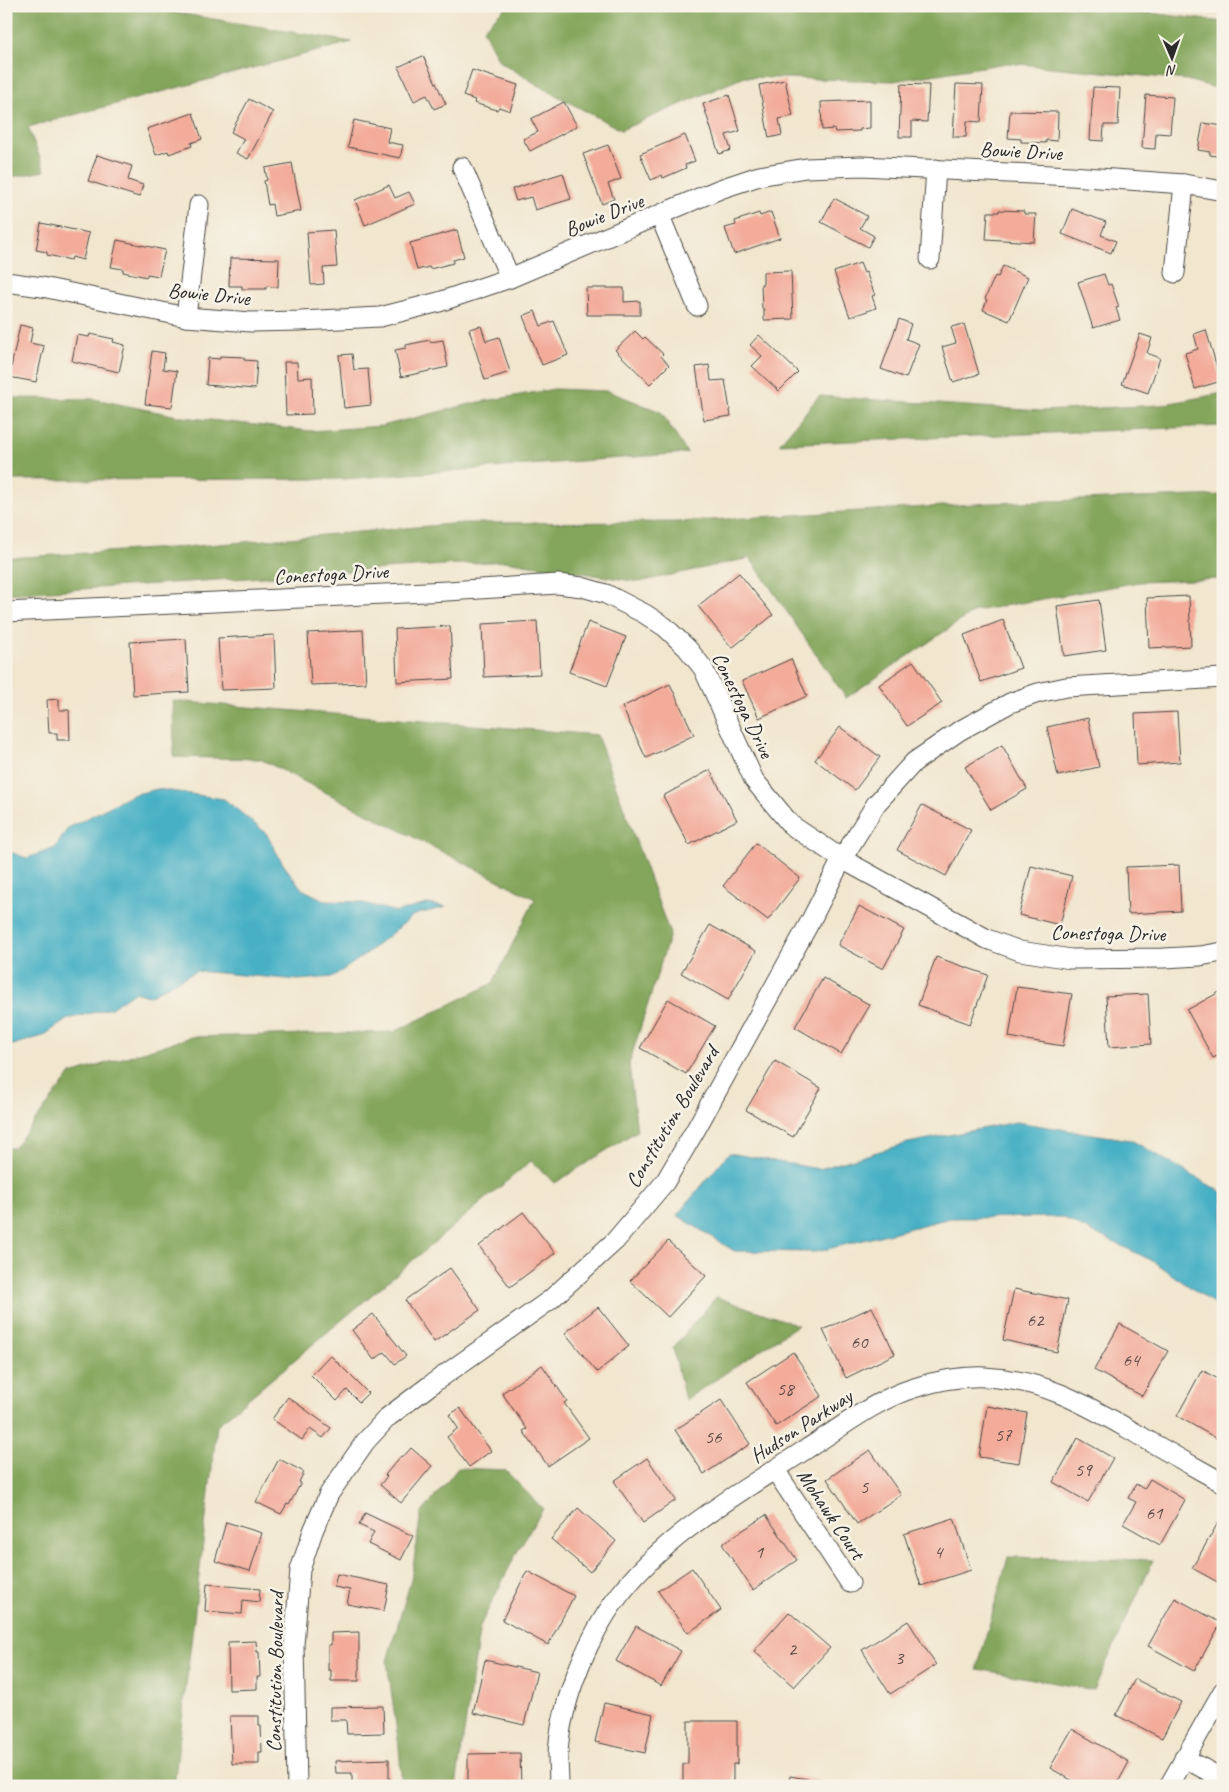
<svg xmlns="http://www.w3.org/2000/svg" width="1229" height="1792" font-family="Caveat,sans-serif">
	<rect width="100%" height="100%" fill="#f7f3e8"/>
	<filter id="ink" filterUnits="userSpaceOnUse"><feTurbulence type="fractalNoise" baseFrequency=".02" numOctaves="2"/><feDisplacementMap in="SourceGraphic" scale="10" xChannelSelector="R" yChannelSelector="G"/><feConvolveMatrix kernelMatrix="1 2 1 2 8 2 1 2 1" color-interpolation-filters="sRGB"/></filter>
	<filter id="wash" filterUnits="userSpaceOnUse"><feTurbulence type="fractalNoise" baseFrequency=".0096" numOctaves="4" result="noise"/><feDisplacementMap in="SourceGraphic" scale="20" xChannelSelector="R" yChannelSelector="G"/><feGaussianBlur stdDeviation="1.12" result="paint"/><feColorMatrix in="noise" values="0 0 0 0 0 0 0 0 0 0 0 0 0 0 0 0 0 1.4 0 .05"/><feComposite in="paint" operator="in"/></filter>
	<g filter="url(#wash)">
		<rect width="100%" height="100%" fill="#f1e6ce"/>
		<g fill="#84a65c" stroke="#586844">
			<path d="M 6,6 L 152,6 L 159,10 L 352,42 L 28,127 L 45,171 L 6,178 Z"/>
			<path d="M 507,6 L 1053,6 L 1151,13 L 1223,22 L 1223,90 L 1187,80 L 1007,63 L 894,81 L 744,77 L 621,130 L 546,90 L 499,61 L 483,29 Z"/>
			<path d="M 554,389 L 608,391 L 661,412 L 687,453 L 344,479 L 11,480 L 6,476 L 6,396 L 17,398 L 94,399 L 183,417 L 311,431 L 382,426 L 474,403 Z"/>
			<path d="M 1223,393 L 1223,426 L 779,444 L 819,396 L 1041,411 L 1160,405 Z"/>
			<path d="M 1223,495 L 1223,579 L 1139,582 L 975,611 L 846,698 L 750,558 L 639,582 L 505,561 L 6,594 L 6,558 L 185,547 L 463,523 L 678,522 L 992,503 Z"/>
			<path d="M 173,701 L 597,735 L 670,934 L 629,1064 L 637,1131 L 555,1183 L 531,1161 L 217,1425 L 174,1786 L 6,1786 L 6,1148 L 14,1148 L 71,1074 L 191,1037 L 394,1032 L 493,983 L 535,899 L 260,759 L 174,757 Z"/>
			<path d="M 716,1297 L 798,1325 L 685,1400 L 673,1348 Z"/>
			<path d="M 458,1468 L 505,1470 L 543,1509 L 518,1550 L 480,1626 L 456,1786 L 402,1786 L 399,1747 L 387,1661 L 411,1580 L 421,1514 Z"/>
			<path d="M 1008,1557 L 1153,1560 L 1094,1690 L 977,1669 Z"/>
		</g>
		<g fill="#47b0c5" stroke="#396e78">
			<path d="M 157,789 L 224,799 L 266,833 L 283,864 L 302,889 L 326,901 L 360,902 L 396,912 L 427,904 L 446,907 L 414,915 L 366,954 L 333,977 L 299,980 L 196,971 L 149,996 L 134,992 L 111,1008 L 68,1019 L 43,1036 L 6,1047 L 6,856 L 10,852 L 27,858 L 55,848 L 68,828 L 132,795 Z"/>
			<path d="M 1016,1122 L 1131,1140 L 1223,1193 L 1223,1310 L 1151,1260 L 1061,1217 L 950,1218 L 816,1252 L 734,1251 L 677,1215 L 729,1153 L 819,1169 L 908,1143 Z"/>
		</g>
		<g id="blocks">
			<g fill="#f3ab9a">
				<path d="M 423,56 L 446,104 L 434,109 L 427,95 L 414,101 L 398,67 Z"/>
				<path d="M 472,70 L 518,85 L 510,111 L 499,107 L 497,110 L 474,103 L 475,100 L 463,96 Z"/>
				<path d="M 785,80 L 793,116 L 779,119 L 782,135 L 769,138 L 759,85 Z"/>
				<path d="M 901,84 L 929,85 L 927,122 L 912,121 L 912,137 L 899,137 Z"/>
				<path d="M 956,84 L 983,85 L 981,122 L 967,121 L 966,137 L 953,137 Z"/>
				<path d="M 1093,87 L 1120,88 L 1118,125 L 1104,125 L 1103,141 L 1090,140 Z"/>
				<path d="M 729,95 L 740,131 L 726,135 L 731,150 L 719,154 L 703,104 Z"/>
				<path d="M 1146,95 L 1173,97 L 1170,134 L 1156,133 L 1155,149 L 1142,148 Z"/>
				<path d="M 249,99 L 273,112 L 248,159 L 236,153 L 244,139 L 231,132 Z"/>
				<path d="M 870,100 L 870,128 L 860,129 L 860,131 L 835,132 L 834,129 L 822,130 L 821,102 Z"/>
				<path d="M 564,102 L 577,126 L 530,151 L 523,139 L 538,132 L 531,119 Z"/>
				<path d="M 1010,111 L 1058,112 L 1057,141 L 1046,140 L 1046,143 L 1021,142 L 1021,139 L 1008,138 Z"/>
				<path d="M 193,113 L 202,139 L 191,143 L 192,146 L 169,154 L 168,151 L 156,155 L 147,129 Z"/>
				<path d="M 354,120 L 390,128 L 387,142 L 403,145 L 400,158 L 348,147 Z"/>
				<path d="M 1203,123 L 1223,126 L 1223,157 L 1210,155 L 1210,152 L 1198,150 Z"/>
				<path d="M 685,135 L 695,161 L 685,165 L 686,168 L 663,178 L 662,175 L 651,180 L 640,154 Z"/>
				<path d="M 608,145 L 621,179 L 608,184 L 614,199 L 602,204 L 583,154 Z"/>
				<path d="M 97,155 L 132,166 L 128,180 L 143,185 L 139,197 L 88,181 Z"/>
				<path d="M 292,163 L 301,211 L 274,216 L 272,204 L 268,205 L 264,181 L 267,180 L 265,168 Z"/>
				<path d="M 563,173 L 571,199 L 535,210 L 531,197 L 516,201 L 512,189 Z"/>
				<path d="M 389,185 L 395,198 L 409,192 L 415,204 L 365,225 L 355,200 Z"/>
				<path d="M 834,198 L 867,216 L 860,228 L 874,236 L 868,247 L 821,222 Z"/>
				<path d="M 1072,209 L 1106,222 L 1101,235 L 1116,241 L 1111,253 L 1062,234 Z"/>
				<path d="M 999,210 L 1024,211 L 1024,214 L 1036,214 L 1034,242 L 986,239 L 988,212 L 999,212 Z"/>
				<path d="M 771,212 L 780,238 L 734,254 L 725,228 L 736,225 L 735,221 L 759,213 L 760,216 Z"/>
				<path d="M 41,223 L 89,233 L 83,260 L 72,257 L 71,260 L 47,255 L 47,252 L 36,250 Z"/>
				<path d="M 334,230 L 337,267 L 323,268 L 324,284 L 311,285 L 307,232 Z"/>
				<path d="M 457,230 L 464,257 L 453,260 L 453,263 L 430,269 L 429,267 L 417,270 L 410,243 Z"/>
				<path d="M 117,240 L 165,250 L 159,276 L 147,274 L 147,277 L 123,272 L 123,269 L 111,267 Z"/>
				<path d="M 230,258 L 279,259 L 278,287 L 266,286 L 266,289 L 242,289 L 242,286 L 229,286 Z"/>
				<path d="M 860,263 L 864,273 L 866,272 L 875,295 L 872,296 L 876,308 L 850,317 L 834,272 Z"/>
				<path d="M 1003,266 L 1028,277 L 1009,321 L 983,310 L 987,300 L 985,299 L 995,276 L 998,277 Z"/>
				<path d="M 791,271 L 793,319 L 764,320 L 764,309 L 762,309 L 761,284 L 763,284 L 763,272 Z"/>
				<path d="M 1104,274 L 1108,285 L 1111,284 L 1119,307 L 1116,308 L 1120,320 L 1093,328 L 1078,282 Z"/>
				<path d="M 586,288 L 624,288 L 624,302 L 640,301 L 640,315 L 587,315 Z"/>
				<path d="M 535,311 L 541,326 L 554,321 L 568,355 L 542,365 L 523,316 Z"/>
				<path d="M 899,319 L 911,324 L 906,339 L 919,344 L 906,378 L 881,369 Z"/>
				<path d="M 964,324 L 979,374 L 953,382 L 942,347 L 956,343 L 951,327 Z"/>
				<path d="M 20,325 L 33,328 L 30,343 L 44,346 L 36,382 L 9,377 Z"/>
				<path d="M 481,326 L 486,341 L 499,337 L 510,372 L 485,380 L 469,329 Z"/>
				<path d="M 1206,330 L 1221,381 L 1195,389 L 1185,353 L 1198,349 L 1194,334 Z"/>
				<path d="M 635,331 L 643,339 L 645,337 L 663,354 L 661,356 L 669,365 L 650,384 L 615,350 Z"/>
				<path d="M 90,334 L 114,339 L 113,342 L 125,345 L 119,372 L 72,361 L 77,335 L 89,337 Z"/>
				<path d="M 1140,334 L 1152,338 L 1147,353 L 1160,358 L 1148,393 L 1122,384 Z"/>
				<path d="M 759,335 L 798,372 L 779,391 L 752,366 L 762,356 L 750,345 Z"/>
				<path d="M 430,340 L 430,342 L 443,340 L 448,367 L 401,377 L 395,350 L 406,348 L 406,345 Z"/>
				<path d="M 152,351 L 165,353 L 163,369 L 177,371 L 172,407 L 145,404 Z"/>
				<path d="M 352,354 L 354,370 L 368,369 L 371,405 L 344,408 L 339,355 Z"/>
				<path d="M 220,356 L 244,357 L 244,360 L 257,361 L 255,389 L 206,385 L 208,358 L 220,359 Z"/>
				<path d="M 284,362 L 297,362 L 298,378 L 312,377 L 313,414 L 286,415 Z"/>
				<path d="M 709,365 L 711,381 L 725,380 L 731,416 L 704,420 L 696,367 Z"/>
				<path d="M 739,573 L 773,615 L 732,648 L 698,606 Z"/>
				<path d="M 1189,596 L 1191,646 L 1149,648 L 1147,598 Z"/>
				<path d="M 1099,600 L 1106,650 L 1064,656 L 1057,606 Z"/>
				<path d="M 1003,620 L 1021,668 L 981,682 L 964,635 Z"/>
				<path d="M 537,621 L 540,674 L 484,677 L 482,624 Z"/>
				<path d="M 588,622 L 626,637 L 607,686 L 569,672 Z"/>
				<path d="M 450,626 L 453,679 L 397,682 L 395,629 Z"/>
				<path d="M 363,630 L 366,683 L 311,685 L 308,633 Z"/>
				<path d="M 274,635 L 276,688 L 221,690 L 218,638 Z"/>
				<path d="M 186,639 L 189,692 L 133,695 L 130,642 Z"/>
				<path d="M 791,659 L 807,696 L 759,718 L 742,681 Z"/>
				<path d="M 913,661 L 942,703 L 907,726 L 879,685 Z"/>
				<path d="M 670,684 L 694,735 L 646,758 L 622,707 Z"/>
				<path d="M 59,699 L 59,710 L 69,710 L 70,740 L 57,740 L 57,733 L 49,733 L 47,700 Z"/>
				<path d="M 1177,712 L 1180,762 L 1137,765 L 1135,714 Z"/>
				<path d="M 1219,714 L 1223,714 L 1223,757 L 1221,757 Z"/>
				<path d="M 1088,718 L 1099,767 L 1058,776 L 1047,727 Z"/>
				<path d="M 840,727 L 880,757 L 855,790 L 815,760 Z"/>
				<path d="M 1002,745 L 1027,789 L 991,810 L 965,767 Z"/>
				<path d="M 710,770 L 737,820 L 689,845 L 663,796 Z"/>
				<path d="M 922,805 L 971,830 L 946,876 L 897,850 Z"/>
				<path d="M 756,843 L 800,878 L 768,920 L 723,886 Z"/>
				<path d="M 1179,865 L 1181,911 L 1128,914 L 1126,867 Z"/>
				<path d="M 1031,866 L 1072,876 L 1060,925 L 1019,915 Z"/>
				<path d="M 859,906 L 904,930 L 883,969 L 838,945 Z"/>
				<path d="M 710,925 L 756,951 L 728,1000 L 681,973 Z"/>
				<path d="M 936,957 L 988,975 L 970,1024 L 918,1005 Z"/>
				<path d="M 823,978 L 870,1005 L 841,1054 L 795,1027 Z"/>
				<path d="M 1017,987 L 1072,994 L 1063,1046 L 1009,1037 Z"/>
				<path d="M 1223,990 L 1223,1053 L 1213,1058 L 1187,1010 Z"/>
				<path d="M 1148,994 L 1151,1044 L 1109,1047 L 1106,996 Z"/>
				<path d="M 668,999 L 715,1026 L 686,1074 L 640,1048 Z"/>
				<path d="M 775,1061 L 821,1088 L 793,1137 L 746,1110 Z"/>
				<path d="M 523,1212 L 555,1253 L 510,1287 L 479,1246 Z"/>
				<path d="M 668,1241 L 706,1276 L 668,1317 L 630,1281 Z"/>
				<path d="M 450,1268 L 480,1310 L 434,1342 L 405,1300 Z"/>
				<path d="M 1014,1289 L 1068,1300 L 1057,1352 L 1003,1340 Z"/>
				<path d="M 598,1307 L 629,1346 L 597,1372 L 565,1333 Z"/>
				<path d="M 872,1307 L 895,1354 L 846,1378 L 823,1330 Z"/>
				<path d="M 373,1314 L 406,1356 L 395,1364 L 385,1352 L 374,1360 L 352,1330 Z"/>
				<path d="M 1120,1324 L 1168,1351 L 1142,1396 L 1094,1370 Z"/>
				<path d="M 793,1352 L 822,1396 L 776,1426 L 747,1382 Z"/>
				<path d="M 330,1355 L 368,1393 L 359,1402 L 347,1390 L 337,1401 L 311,1375 Z"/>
				<path d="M 542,1365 L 567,1401 L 564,1403 L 589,1438 L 548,1466 L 523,1431 L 527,1429 L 502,1393 Z"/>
				<path d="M 1202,1370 L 1223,1382 L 1223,1442 L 1177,1416 Z"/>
				<path d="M 288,1397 L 331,1428 L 323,1438 L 310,1429 L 302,1440 L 272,1419 Z"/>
				<path d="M 721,1400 L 750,1444 L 704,1474 L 675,1430 Z"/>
				<path d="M 987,1406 L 1027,1413 L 1019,1463 L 979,1457 Z"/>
				<path d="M 460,1408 L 491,1451 L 469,1467 L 447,1437 L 458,1428 L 449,1415 Z"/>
				<path d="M 1078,1438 L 1113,1458 L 1088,1502 L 1053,1482 Z"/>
				<path d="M 411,1448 L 432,1466 L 401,1503 L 380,1485 L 387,1476 L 385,1475 L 401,1456 L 403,1457 Z"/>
				<path d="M 870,1450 L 901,1495 L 857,1524 L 827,1479 Z"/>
				<path d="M 647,1458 L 676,1500 L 643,1523 L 614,1481 Z"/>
				<path d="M 279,1459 L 304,1472 L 299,1482 L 301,1483 L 289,1505 L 287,1504 L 281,1514 L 256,1502 Z"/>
				<path d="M 1150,1479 L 1185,1500 L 1160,1545 L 1123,1524 L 1136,1502 L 1128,1498 L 1136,1484 L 1144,1489 Z"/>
				<path d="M 578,1508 L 616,1541 L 590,1572 L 551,1539 Z"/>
				<path d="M 365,1513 L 413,1536 L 401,1560 L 368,1544 L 374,1532 L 359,1525 Z"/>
				<path d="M 766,1515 L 797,1560 L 753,1590 L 722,1544 Z"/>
				<path d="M 954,1518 L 971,1570 L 921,1586 L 904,1534 Z"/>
				<path d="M 226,1522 L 262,1533 L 250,1571 L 215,1561 Z"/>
				<path d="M 1218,1523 L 1223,1525 L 1223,1585 L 1192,1568 Z"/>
				<path d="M 692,1568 L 721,1610 L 688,1633 L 658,1591 Z"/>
				<path d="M 527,1571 L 574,1596 L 548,1645 L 502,1620 Z"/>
				<path d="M 337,1574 L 389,1585 L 384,1611 L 347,1604 L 350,1590 L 334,1587 Z"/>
				<path d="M 207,1584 L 260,1589 L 259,1602 L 243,1600 L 242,1614 L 205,1611 Z"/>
				<path d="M 1175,1598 L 1221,1623 L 1194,1671 L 1148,1646 Z"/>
				<path d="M 789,1612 L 830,1648 L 794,1687 L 754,1651 Z"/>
				<path d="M 908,1621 L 936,1665 L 890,1694 L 862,1650 Z"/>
				<path d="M 636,1626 L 681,1651 L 661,1686 L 616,1661 Z"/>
				<path d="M 359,1632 L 359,1681 L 331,1681 L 331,1670 L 328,1670 L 328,1645 L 331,1645 L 331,1633 Z"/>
				<path d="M 256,1641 L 257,1652 L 259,1652 L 260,1677 L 257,1677 L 257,1689 L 229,1690 L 228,1642 Z"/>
				<path d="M 485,1660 L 537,1672 L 524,1725 L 473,1713 Z"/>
				<path d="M 1135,1679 L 1181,1702 L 1162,1738 L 1116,1715 Z"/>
				<path d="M 604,1703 L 653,1714 L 645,1753 L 595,1742 Z"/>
				<path d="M 383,1706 L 384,1733 L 347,1734 L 346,1720 L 330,1720 L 330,1707 Z"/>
				<path d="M 230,1716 L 259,1716 L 259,1726 L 261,1726 L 262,1752 L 259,1752 L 259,1764 L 232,1764 Z"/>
				<path d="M 688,1721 L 737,1721 L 737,1764 L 733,1764 L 733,1786 L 683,1786 L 683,1764 L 688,1764 Z"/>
				<path d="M 1072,1729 L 1129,1762 L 1116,1786 L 1082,1786 L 1050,1768 Z"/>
				<path d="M 520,1753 L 521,1786 L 468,1786 L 468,1754 Z"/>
				<path d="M 389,1759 L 389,1786 L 352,1786 L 352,1773 L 336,1773 L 335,1761 Z"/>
				<path d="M 790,1776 L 830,1783 L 829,1786 L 788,1786 Z"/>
			</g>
		</g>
	</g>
	<g filter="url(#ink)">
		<use href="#blocks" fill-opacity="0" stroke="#494743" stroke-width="1"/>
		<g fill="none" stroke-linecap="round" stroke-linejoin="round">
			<defs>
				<g id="minor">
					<path d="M 462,167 L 510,278"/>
					<path d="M 660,216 L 697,306"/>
					<path d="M 930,259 L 936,169"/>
					<path d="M 1175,273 L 1184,184"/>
					<path d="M 6,282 L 42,287 L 186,317 L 251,322 L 300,321 L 380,317 L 439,302 L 510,278 L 720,189 L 759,176 L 806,168 L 861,166 L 1071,176 L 1184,184 L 1223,191"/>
					<path d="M 186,317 L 199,205"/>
					<path d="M 6,612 L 447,591 L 558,584 L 582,587 L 606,594 L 645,614 L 665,627 L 687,648 L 703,668 L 754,780 L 791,825 L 842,859 L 987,939 L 1020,951 L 1071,959 L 1164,958 L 1200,956 L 1223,952"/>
					<path d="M 775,1470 L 850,1583"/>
					<path d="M 1184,1758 L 1223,1779"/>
					<path d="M 297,1786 L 294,1645 L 300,1570 L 313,1531 L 329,1494 L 365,1442 L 388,1417 L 429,1386 L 550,1300 L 615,1241 L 665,1182 L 696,1129 L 811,920 L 842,859 L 876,804 L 914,762 L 959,731 L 1010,703 L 1038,693 L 1066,687 L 1223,678"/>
					<path d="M 559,1786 C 559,1775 558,1764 558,1754 C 560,1709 582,1652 606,1614 C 653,1540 737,1495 808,1448 C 842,1427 875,1400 914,1388 C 936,1381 962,1376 985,1377 C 1044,1380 1083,1403 1132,1431 C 1162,1449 1193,1466 1223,1483"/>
					<path d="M 1169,1786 L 1223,1691"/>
				</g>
			</defs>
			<use href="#minor" stroke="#494743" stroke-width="21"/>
			<use href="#minor" stroke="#fff" stroke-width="19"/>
		</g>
	</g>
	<g text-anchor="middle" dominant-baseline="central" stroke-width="5" stroke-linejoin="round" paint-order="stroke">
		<g font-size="19" fill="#5d4b47">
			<text x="1035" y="1320">62</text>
			<text x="859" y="1342">60</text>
			<text x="1131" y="1360">64</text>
			<text x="785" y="1389">58</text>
			<text x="1003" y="1435">57</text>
			<text x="713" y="1437">56</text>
			<text x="1083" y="1470">59</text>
			<text x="864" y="1487">5</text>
			<text x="1154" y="1513">61</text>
			<text x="759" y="1552">1</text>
			<text x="938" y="1552">4</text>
			<text x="792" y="1649">2</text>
			<text x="899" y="1658">3</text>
		</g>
		<g font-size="21" fill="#2b2b2b" stroke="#f7f3e8">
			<text transform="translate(1021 151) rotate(3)">Bowie Drive</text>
			<text transform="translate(604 215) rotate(-22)">Bowie Drive</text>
			<text transform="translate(209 294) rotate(6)">Bowie Drive</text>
			<text transform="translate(331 574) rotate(-3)">Conestoga Drive</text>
			<text transform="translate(743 705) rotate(64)">Conestoga Drive</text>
			<text transform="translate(1108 933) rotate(1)">Conestoga Drive</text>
			<text transform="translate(672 1117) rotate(-59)">Constitution Boulevard</text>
			<text transform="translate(801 1426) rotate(-33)">Hudson Parkway</text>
			<text transform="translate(831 1514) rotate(56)">Mohawk Court</text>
			<text transform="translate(275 1672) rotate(-89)">Constitution Boulevard</text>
		</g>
	</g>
	<rect width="1229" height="1792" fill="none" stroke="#f7f3e8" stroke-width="25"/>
	<g transform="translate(1172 58) rotate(178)" stroke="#f7f3e8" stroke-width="4" paint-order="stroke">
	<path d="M0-4L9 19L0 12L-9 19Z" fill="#2b2b2b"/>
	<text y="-8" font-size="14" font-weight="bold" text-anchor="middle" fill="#2b2b2b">N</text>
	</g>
</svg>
